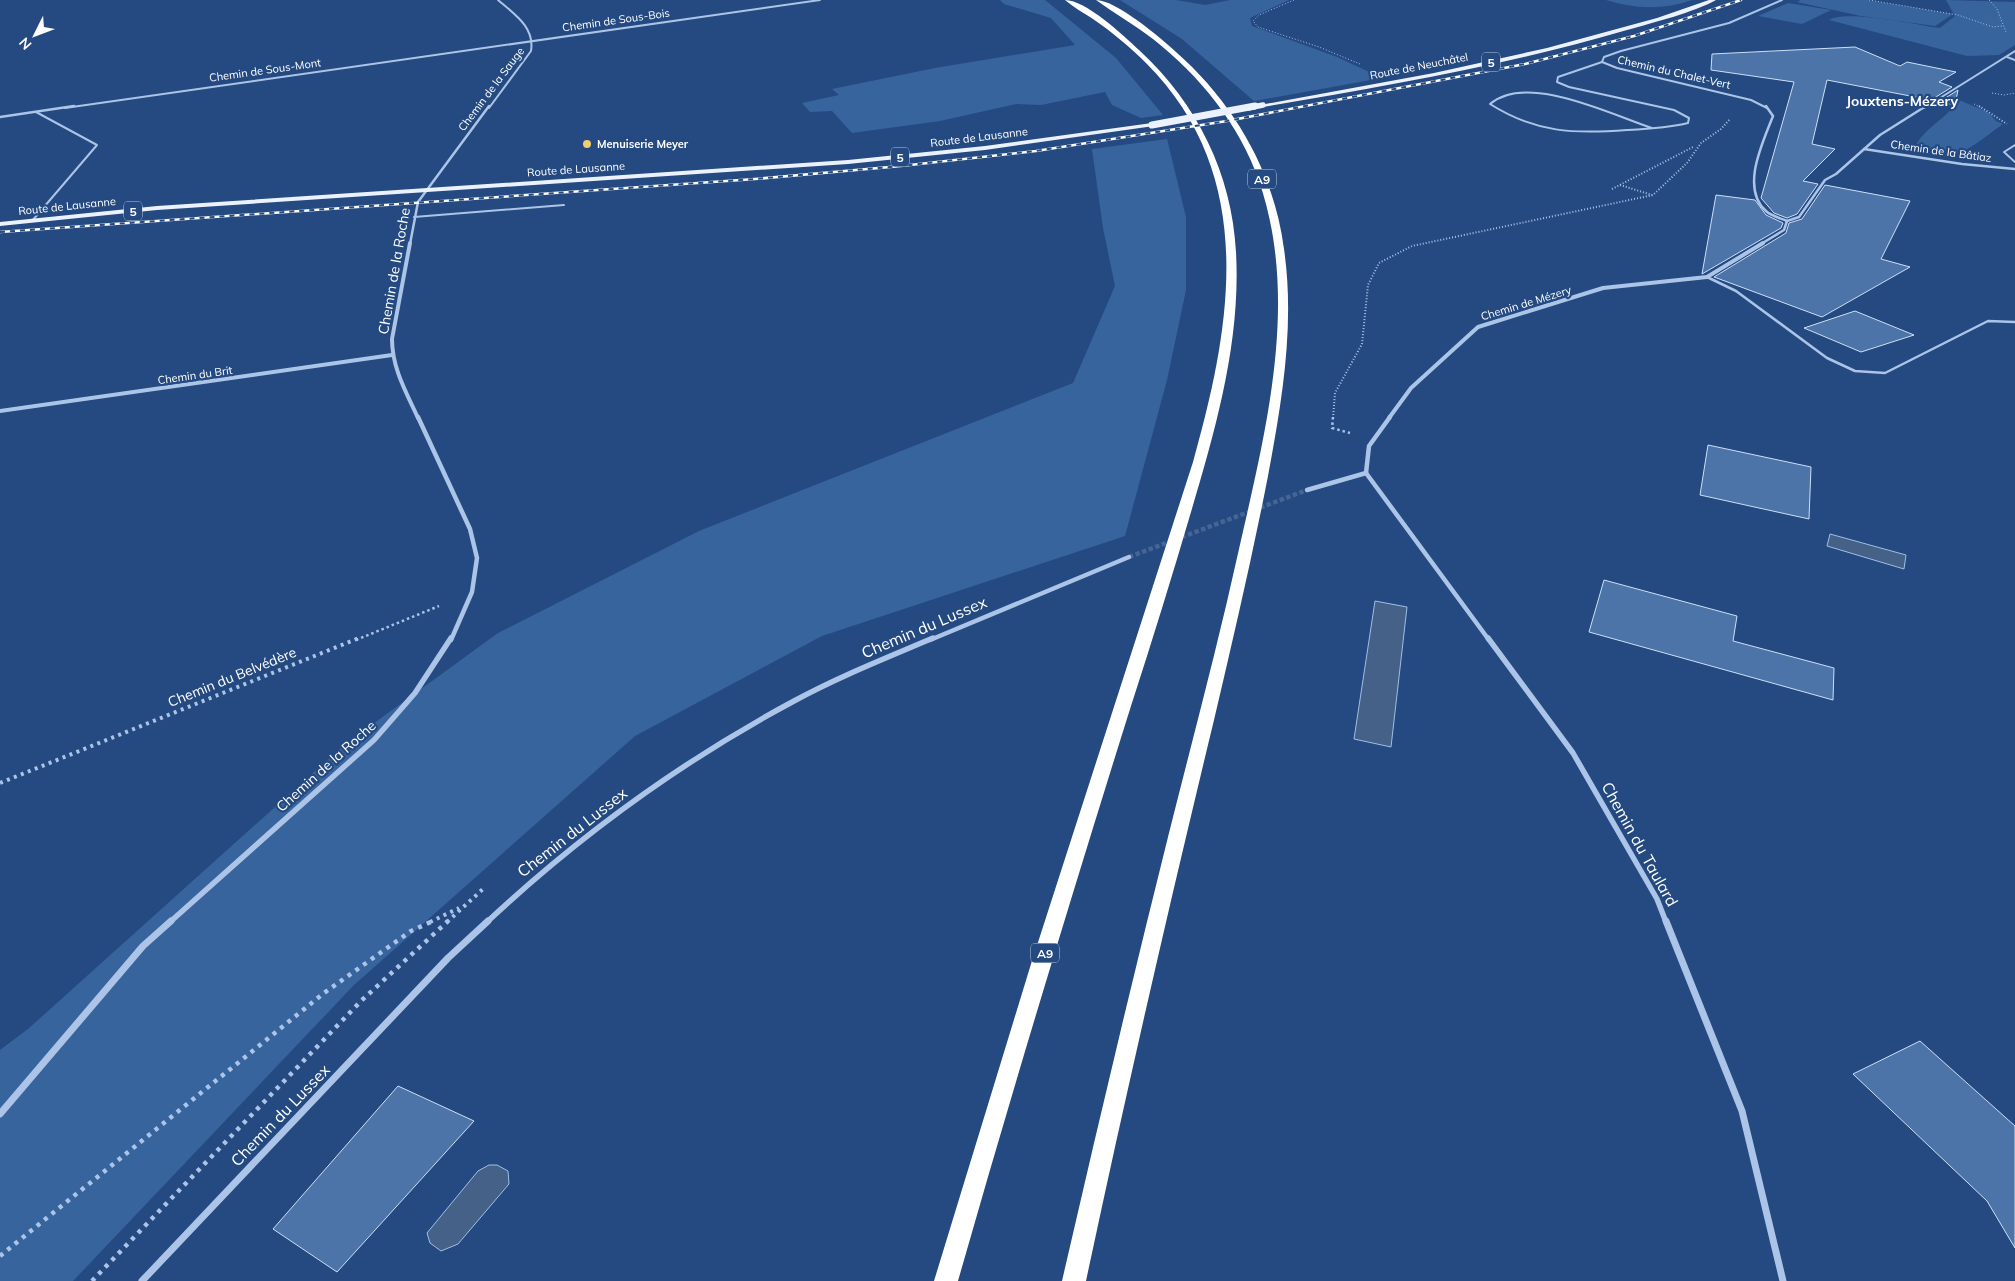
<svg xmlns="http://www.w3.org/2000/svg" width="2015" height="1281" font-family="Mulish,sans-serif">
	<rect width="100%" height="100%" fill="#244a81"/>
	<g fill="#38649e">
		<path d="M 1000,0 L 1045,0 L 1116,58 L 1163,115 L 1141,118 L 1112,105 L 1105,92 L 1041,105 L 1016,104 L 940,121 L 852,133 L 832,111 L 810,112 L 802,103 L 839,95 L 832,89 L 935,68 L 1075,45 L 1051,18 L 1004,4 Z"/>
		<path d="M 1120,0 L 1176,0 L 1205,5 L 1230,0 L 1289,0 L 1250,18 L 1252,26 L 1337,57 L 1382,78 L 1254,101 L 1182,39 Z"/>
		<path d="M 1606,0 L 1692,0 C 1664,10 1634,9 1606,0 Z"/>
		<path d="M 1801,0 L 1867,0 L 1953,14 L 1935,26 L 1861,16 L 1797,2 Z"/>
		<path d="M 1946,0 L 2015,2 L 2015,45 L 1999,55 L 1967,56 L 1829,20 C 1846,9 1917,25 1940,28 L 1955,16 Z"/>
		<path d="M 1788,3 L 1831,10 L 1802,24 L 1758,16 Z"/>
		<path d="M 1959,100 L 1988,112 L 1996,121 L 2003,124 C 1977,142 1946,174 1916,145 C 1927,126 1947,118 1959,100 Z"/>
		<path d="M 1167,139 L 1186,217 L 1186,290 L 1167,380 L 1125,536 L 822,636 L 635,736 L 354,985 L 73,1281 L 0,1281 L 0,1050 L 28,1029 L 344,745 L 498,633 L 699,531 L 1073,383 L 1115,286 L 1103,228 L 1092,149 Z"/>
	</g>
	<g fill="#456188" stroke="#9fbfe8">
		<path d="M 1830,534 L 1906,555 L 1904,569 L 1827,546 Z"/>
		<path d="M 1375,601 L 1407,607 L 1391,747 L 1354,739 Z"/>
		<path d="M 489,1165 L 497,1165 L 508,1171 L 509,1184 L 458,1244 L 441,1251 L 430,1243 L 427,1233 L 478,1171 Z"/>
	</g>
	<g fill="#4c74a9" stroke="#cedff5">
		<path d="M 1855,47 L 1900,66 L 1907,62 L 1956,72 L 1939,82 L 1952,87 L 1931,100 L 1827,80 L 1812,144 L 1835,149 L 1803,181 L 1818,184 L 1797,214 L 1787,218 L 1774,213 L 1761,198 L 1794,82 L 1711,70 L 1712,54 Z"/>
		<path d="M 1958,90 L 1955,105 L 1939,102 Z"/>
		<path d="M 1825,185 L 1910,201 L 1881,259 L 1910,267 L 1822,317 L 1714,277 L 1786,233 L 1789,223 L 1802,219 Z"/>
		<path d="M 1716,195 L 1755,200 L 1766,215 L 1783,223 L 1781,228 L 1702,274 Z"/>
		<path d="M 1855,311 L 1914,335 L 1861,352 L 1804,328 Z"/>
		<path d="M 1708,445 L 1811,467 L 1809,519 L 1700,495 Z"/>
		<path d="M 1604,580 L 1737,616 L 1733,641 L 1834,668 L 1833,700 L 1589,632 Z"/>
		<path d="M 1920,1041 L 2015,1126 L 2015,1248 L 1987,1201 L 1853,1074 Z"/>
		<path d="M 398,1086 L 474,1121 L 337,1272 L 273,1229 Z"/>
	</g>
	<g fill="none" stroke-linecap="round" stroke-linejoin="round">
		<path stroke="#456594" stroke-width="4.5" stroke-dasharray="4.5 2.5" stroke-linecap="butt" d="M 1129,557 L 1307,490"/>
		<g stroke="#abc4e7" stroke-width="1" stroke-dasharray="1 2" stroke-linecap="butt">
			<path d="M 1294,0 L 1259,15 L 1253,21 L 1258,27 L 1319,47 L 1360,64"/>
			<path d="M 1869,0 L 1958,15 L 1993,27 L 2002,26"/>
			<path d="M 1989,0 L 1997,9 L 2006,32"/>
			<path d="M 1992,93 L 2004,95 L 2015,93"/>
			<path d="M 1974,104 L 1982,108"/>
		</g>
		<g stroke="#abc4e7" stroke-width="2" stroke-dasharray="1 2" stroke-linecap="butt">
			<path d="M 1979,106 L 2007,124"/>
			<path d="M 1620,185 L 1652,195"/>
			<path d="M 1612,189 L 1693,147"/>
			<path d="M 1333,418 L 1335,393 L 1362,344 L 1368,285 L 1379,263 L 1412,246 L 1653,195 L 1687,163 L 1701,143 L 1721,129 L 1730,119"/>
		</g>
		<g stroke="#abc4e7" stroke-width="2.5" stroke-dasharray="2.5 3" stroke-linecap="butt">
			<path d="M 1333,417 L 1332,428 L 1350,433"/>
			<path d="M 356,640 L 439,606"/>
		</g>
		<g stroke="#abc4e7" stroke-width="4" stroke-dasharray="3 4.5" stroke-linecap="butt">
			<path d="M 0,783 L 359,638"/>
			<path d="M 430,922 L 459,908"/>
			<path d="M 447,922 L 483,889"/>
		</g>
		<g stroke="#abc4e7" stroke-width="4.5" stroke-dasharray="4 5.5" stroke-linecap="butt">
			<path d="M 0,1256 L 324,993 L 411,931 L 433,921"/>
			<path d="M 92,1281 L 361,1001 L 448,921"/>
		</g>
		<g stroke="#abc4e7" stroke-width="2">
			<path d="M 2007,57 L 2015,60"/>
			<path d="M 1602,62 L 1558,77 L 1557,82 L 1569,87 L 1674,110 L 1689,118 L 1688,123 C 1668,128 1647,129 1627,130 C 1574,134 1536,133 1490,104 C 1527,72 1612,115 1652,128"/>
			<path d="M 2015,145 L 2004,152 L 2015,162"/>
			<path d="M 414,217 L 564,205"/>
			<path d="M 32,221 L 97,145 L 36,112"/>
		</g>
		<path stroke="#abc4e7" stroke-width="2.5" d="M 1707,277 L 1736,291 L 1827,358 L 1855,371 L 1885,373 L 1988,321 L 2015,322"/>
		<g stroke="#abc4e7" stroke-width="2">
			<path d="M 65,108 L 820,0"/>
			<path d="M 489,108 L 531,51 C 535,27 514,14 498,0"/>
			<path d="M 1767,108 L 1751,100 L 1617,68 L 1602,62 L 1604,57 L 1621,51 L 1729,23 L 1782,0"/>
			<path d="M 1924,108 L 2015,51"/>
		</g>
		<g stroke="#abc4e7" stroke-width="2.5">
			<path d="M 1766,106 L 1773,116 C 1763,142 1740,188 1766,211 C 1771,216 1780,218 1787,221"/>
			<path d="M 0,117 L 74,106"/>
			<path d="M 1864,149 L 1962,164 L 2015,169"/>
			<path d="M 1787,221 L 1799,217 L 1825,180 L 1836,174 L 1880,135 L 1926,106"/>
			<path d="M 410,244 L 418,202 L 489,106"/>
			<path d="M 1761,244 L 1784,230 L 1787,221"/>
		</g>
		<g stroke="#abc4e7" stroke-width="4">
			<path d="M 410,243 L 392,339 C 392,368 406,392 418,418"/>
			<path d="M 0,411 L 392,355"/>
			<path d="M 1389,418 L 1411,388 L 1478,327 L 1603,288 L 1707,277 L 1763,243"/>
		</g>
		<g stroke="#abc4e7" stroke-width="4.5">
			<path d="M 418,417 L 470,529 L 477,558 L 472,592 L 451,640"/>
			<path d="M 1366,473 L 1489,640"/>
			<path d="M 1366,473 L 1369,446 L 1390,417"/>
			<path d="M 1307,490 L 1366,473"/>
			<path d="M 930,640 L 1129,557"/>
		</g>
		<g stroke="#abc4e7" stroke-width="5.5">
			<path d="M 1488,638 L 1573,753 L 1657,899 L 1666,922"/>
			<path d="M 170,922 L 374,740 L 415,693 L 451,638"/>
			<path d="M 487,922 C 579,836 682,761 794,701 C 838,677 886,658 933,638"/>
		</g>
		<g stroke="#abc4e7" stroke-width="7">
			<path d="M 1666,921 L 1742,1111 L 1783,1281"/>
			<path d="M 0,1114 L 143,946 L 171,921"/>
			<path d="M 142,1281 L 448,958 L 488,921"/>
		</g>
		<g fill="#ecf2fd" fill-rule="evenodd">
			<path d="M 1709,0 L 1716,0 C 1695,12 1652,23 1627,30 C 1508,65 1385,86 1263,107 L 1260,105 L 1434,73 L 1547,48 L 1657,18 Z"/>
			<path d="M 1152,123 L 1154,126 L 985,150 L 848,164 L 157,210 L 0,226 L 0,222 L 157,206 L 848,160 L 985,146 Z"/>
		</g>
		<g fill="#fff" fill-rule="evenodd">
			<path d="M 1065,0 C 1086,0 1124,36 1139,50 C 1197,103 1232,174 1236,252 C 1241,341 1216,428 1191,512 C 1172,577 1152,641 1131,706 C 1071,897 1013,1088 958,1281 L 934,1281 L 1031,964 L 1193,462 C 1232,324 1258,175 1146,63 C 1130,47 1112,32 1093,19 C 1084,13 1073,7 1065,0 Z"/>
			<path d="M 1096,0 C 1116,0 1161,38 1176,52 C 1234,103 1274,172 1284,249 C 1295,325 1282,401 1268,476 C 1252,558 1233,639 1214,720 C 1169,906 1126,1093 1086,1281 L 1062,1281 C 1096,1133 1131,985 1168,837 C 1192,741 1218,645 1239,549 C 1266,430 1300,300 1259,181 C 1240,125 1199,75 1153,39 C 1135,25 1115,14 1096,0 Z"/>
		</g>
		<defs>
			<path id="rail" d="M 0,232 L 755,179 L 901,166 L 1036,151 L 1227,121 L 1525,64 L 1634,36 L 1741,0"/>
		</defs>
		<use href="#rail" stroke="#fff" stroke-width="2.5"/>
		<use href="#rail" stroke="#244a81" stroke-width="2" stroke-dasharray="5" stroke-linecap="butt"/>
		<path stroke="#ecf2fd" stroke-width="5.5" d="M 1248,108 L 1263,105"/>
		<path stroke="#ecf2fd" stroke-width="7" d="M 1152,125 L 1255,106"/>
	</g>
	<circle fill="#f1ce6e" stroke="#244a81" stroke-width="2" cx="587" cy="144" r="5"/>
	<g text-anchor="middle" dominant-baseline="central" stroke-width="4.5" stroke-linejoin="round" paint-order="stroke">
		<g font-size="11" fill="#fff" stroke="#244a81">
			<text transform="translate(616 20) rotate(-8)">Chemin de Sous-Bois</text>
			<text transform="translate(1419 66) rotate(-11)">Route de Neuchâtel</text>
			<text transform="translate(265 70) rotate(-8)">Chemin de Sous-Mont</text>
			<text transform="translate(1674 72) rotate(13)">Chemin du Chalet-Vert</text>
			<text transform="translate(491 89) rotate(-53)">Chemin de la Sauge</text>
			<text transform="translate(979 137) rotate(-7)">Route de Lausanne</text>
			<text transform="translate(1941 151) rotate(8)">Chemin de la Bâtiaz</text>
			<text transform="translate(576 169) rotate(-4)">Route de Lausanne</text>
			<text transform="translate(67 206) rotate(-6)">Route de Lausanne</text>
			<text transform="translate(1526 303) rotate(-17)">Chemin de Mézery</text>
			<text transform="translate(195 375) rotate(-8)">Chemin du Brit</text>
		</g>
		<g font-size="11" font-weight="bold" fill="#fff" stroke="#244a81" text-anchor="start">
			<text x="597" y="144">Menuiserie Meyer</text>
		</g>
		<g fill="#244a81" stroke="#bdc9d9" stroke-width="1">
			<rect x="1482" y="52.5" width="18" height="19" rx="4"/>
			<rect x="891" y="147.5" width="18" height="19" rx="4"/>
			<rect x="1248" y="169.5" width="28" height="19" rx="4"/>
			<rect x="124" y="201.5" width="18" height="19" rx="4"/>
			<rect x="1031" y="943.5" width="28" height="19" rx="4"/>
		</g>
		<g font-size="12" font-weight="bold" fill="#fff">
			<text x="1491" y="62">5</text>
			<text x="900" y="157">5</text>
			<text x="1262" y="179">A9</text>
			<text x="133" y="211">5</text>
			<text x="1045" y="953">A9</text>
		</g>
		<g font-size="14" font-weight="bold" fill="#fff" stroke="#244a81">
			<text x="1902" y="101">Jouxtens-Mézery</text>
		</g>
		<g font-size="14" fill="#fff" stroke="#244a81">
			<text transform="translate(394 271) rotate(-80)">Chemin de la Roche</text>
			<text transform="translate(232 677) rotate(-22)">Chemin du Belvédère</text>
			<text transform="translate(326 766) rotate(-42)">Chemin de la Roche</text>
		</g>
		<g font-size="16" fill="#fff" stroke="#244a81">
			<text transform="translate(924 627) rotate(-23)">Chemin du Lussex</text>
			<text transform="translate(572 832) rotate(-38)">Chemin du Lussex</text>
			<text transform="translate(1640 844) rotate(61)">Chemin du Taulard</text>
			<text transform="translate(280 1115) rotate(-46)">Chemin du Lussex</text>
		</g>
	</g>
	<g transform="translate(35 35) rotate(228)" stroke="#244a81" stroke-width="4" paint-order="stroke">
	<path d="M0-4L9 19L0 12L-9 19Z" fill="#ffffff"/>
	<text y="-8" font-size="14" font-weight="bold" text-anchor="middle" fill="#ffffff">N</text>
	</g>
</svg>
